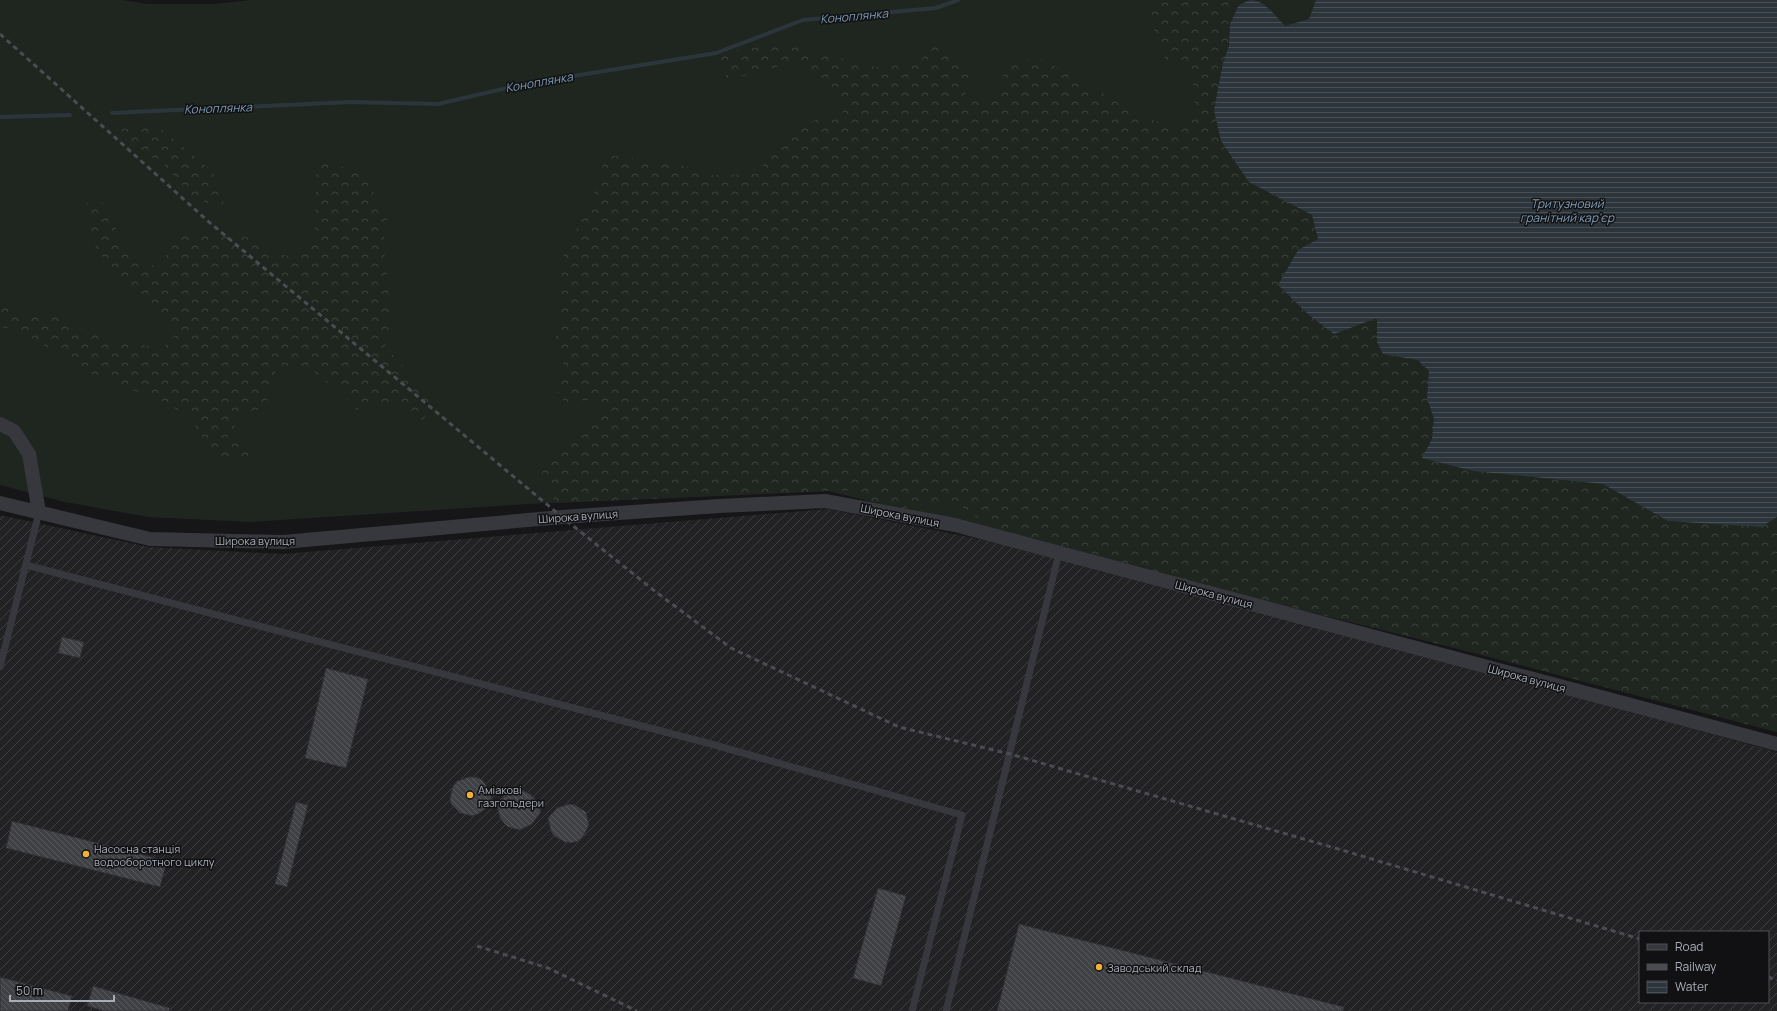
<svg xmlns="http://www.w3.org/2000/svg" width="1777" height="1011" font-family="Manrope,sans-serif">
	<defs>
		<pattern id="industrial-furrows" width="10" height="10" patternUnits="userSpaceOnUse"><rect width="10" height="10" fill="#222225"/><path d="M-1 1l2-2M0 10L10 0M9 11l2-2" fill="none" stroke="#3f3f43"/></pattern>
		<pattern id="forest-crowns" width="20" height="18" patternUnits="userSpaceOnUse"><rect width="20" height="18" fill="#1e261f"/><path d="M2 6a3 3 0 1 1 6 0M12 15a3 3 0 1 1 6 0" fill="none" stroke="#3c433d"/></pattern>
		<pattern id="water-rules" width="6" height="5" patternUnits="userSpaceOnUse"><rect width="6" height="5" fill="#2c353c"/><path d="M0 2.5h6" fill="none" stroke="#485056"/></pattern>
		<pattern id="building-back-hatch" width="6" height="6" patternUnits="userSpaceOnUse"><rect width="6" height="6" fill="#404145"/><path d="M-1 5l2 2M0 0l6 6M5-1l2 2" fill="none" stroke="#595a5e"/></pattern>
	</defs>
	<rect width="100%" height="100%" fill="#161618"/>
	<path fill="url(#industrial-furrows)" fill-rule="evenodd" d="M 828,509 L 1050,553 L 1777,752 L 1777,1011 L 0,1011 L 0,515 L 149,547 L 282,554 ZM 1640,932 L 1768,932 L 1768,1002 L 1640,1002 Z"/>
	<path fill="#1e261f" d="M 0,0 L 122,0 L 148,4 L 214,4 L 251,0 L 1777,0 L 1777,732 L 1463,650 L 828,491 L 528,504 L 250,522 L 148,517 L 65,502 L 0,485 Z"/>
	<g fill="url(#forest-crowns)">
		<path d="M 1150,0 L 1231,0 L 1229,46 L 1223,63 L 1214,110 L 1249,182 L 1312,214 L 1318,239 L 1298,250 L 1278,285 L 1309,315 L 1334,334 L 1377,318 L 1377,342 L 1383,354 L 1418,360 L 1429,371 L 1427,398 L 1434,419 L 1432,439 L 1422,458 L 1473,471 L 1603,484 L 1668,521 L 1761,527 L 1777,517 L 1777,732 L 1463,650 L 1001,535 L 964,508 L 921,500 L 902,510 L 866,501 L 853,490 L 556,503 L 541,475 L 550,457 L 576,432 L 611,405 C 597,400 582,398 568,404 L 557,394 L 565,369 L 556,336 L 560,311 L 562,259 L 596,188 L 606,155 L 675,163 L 711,175 L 760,174 L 770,149 L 817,119 L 844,113 L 827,82 L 793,63 L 728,80 L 716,53 L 786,44 L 875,67 L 918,63 L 935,45 L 970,76 L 964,99 L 996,98 L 1007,63 L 1038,57 L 1110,97 L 1134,115 L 1181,128 L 1195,104 L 1192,67 L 1166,61 L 1149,16 Z"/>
		<path d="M 155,123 L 212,171 L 224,199 L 221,210 L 190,194 L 164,165 L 136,147 L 120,129 Z"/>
		<path d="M 317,162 L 364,171 L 377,200 L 388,216 L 383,243 L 391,308 L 390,329 L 385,347 L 431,394 L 423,425 L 403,407 L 381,405 L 357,410 L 342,394 L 309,368 L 276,365 L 274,383 L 265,407 L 239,419 L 227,440 L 261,449 L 255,458 L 220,459 L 198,432 L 192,419 L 156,397 L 118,386 L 88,373 L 19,330 L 0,327 L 0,292 L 18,313 L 63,318 L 90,334 L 162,349 L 178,332 L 146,303 L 115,277 L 91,239 L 85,204 L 98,198 L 114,216 L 118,244 L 157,268 L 174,244 L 189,230 L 246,237 L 286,256 L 314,242 Z"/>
	</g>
	<path fill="url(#water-rules)" d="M 1250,0 C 1265,0 1275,16 1285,26 L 1309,19 L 1316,0 L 1777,0 L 1777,517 L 1761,527 L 1668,521 L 1603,484 L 1473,471 L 1422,458 L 1432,439 L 1434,419 L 1427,398 L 1429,371 L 1418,360 L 1383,354 L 1377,342 L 1377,318 L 1334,334 L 1309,315 L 1278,285 L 1298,250 L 1318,239 L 1312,215 L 1249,182 L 1221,141 L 1214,110 L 1223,63 L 1229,46 L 1230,24 L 1239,5 Z"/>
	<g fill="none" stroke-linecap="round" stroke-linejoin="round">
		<g stroke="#2c353c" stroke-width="4">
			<path d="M 112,113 L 351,102 L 438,104 L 524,84 L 716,53 L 803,20 L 936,8 L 958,0"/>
			<path d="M 0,117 L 70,115"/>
		</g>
	</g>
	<g fill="url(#building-back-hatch)" stroke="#303034">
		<path d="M 62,637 L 84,642 L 80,658 L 58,653 Z"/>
		<path d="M 326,668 L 368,679 L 346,768 L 305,758 Z"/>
		<path d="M 469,777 L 476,777 L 482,780 L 486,785 L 494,803 L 478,814 L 472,816 L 460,813 L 451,804 L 450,798 L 453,786 L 457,781 Z"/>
		<path d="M 518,790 L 524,791 L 530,794 L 535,799 L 541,812 L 532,824 L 520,830 L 508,827 L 504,823 L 500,818 L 497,805 L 506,795 Z"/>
		<path d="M 296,802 L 308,805 L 287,887 L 275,884 Z"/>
		<path d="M 569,804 L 575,805 L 586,812 L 589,825 L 583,837 L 578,841 L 571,843 L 565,842 L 554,836 L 551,831 L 548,818 L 557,808 Z"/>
		<path d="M 12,821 L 167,861 L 160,887 L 6,848 Z"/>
		<path d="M 878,888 L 906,896 L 881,986 L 853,978 Z"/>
		<path d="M 1019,924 L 1344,1007 L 1343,1011 L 997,1011 Z"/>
		<path d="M 0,977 L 72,996 L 68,1011 L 0,1011 Z"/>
		<path d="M 93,986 L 170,1008 L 169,1011 L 105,1011 L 87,1006 Z"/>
	</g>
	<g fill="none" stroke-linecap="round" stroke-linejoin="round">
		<g stroke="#37383d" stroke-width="7">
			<path d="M 26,565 L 711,744 L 962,815 L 912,1011"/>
			<path d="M 0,667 L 39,512"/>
			<path d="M 946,1011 L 1059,553"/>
		</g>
		<g stroke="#37383d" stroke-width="14">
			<path d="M 0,424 L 14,431 L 29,454 L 39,512"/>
			<path d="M 0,503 L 150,539 L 283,542 L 562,517 L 719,506 L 825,501 L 955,525 L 1777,744"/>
		</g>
		<g stroke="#4a4c52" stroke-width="3" stroke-dasharray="5 4" stroke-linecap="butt">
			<path d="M 0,34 L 209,222 L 562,517 L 656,592 L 731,648 L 899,727 L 1010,754 L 1345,851 L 1640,939"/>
			<path d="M 477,946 L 548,968 L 637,1011"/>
			<path d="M 1768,977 L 1777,980"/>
		</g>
	</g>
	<g fill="#f2b134" stroke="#111113" stroke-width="1.5">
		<circle cx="470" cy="795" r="4"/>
		<circle cx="86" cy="854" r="4"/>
		<circle cx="1099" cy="967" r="4"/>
	</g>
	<g text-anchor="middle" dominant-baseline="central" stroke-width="3" stroke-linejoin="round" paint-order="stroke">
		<g font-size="11" fill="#a8adb8" stroke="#111113">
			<text transform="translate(900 515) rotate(11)">Широка вулиця</text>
			<text transform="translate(578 516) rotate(-4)">Широка вулиця</text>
			<text x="255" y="540">Широка вулиця</text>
			<text transform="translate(1214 594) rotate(15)">Широка вулиця</text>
			<text transform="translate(1527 678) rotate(15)">Широка вулиця</text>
		</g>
		<g font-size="11" fill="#a8adb8" stroke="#111113" text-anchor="start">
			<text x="478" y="789">Аміакові<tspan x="478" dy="13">газгольдери</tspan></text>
			<text x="94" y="848">Насосна станція<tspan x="94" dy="13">водооборотного циклу</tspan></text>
			<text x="1107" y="967">Заводський склад</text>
		</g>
		<g font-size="12" font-style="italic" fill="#7f9bb3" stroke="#111113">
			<text transform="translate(854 16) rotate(-5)">Коноплянка</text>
			<text transform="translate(539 82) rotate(-10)">Коноплянка</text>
			<text transform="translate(218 108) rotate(-2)">Коноплянка</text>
			<text x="1567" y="203">Тритузновий<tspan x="1567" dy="14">гранітний кар'єр</tspan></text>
		</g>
	</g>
	<rect x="1639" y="931" width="130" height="72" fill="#111113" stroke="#4d4f55"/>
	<rect x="1647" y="944" width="20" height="6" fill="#37383d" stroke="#4d4f55"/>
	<text x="1675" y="951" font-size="12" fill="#a8adb8">Road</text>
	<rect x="1647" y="964" width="20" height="6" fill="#4a4c52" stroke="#4d4f55"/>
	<text x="1675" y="971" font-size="12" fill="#a8adb8">Railway</text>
	<rect x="1647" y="981" width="20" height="12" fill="url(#water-rules)" stroke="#4d4f55"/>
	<text x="1675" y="991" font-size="12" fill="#a8adb8">Water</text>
	<path d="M10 995v6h104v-6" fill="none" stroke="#a8adb8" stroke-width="2"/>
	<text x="16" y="995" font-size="12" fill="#a8adb8" stroke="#111113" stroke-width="3" paint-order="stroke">50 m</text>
</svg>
